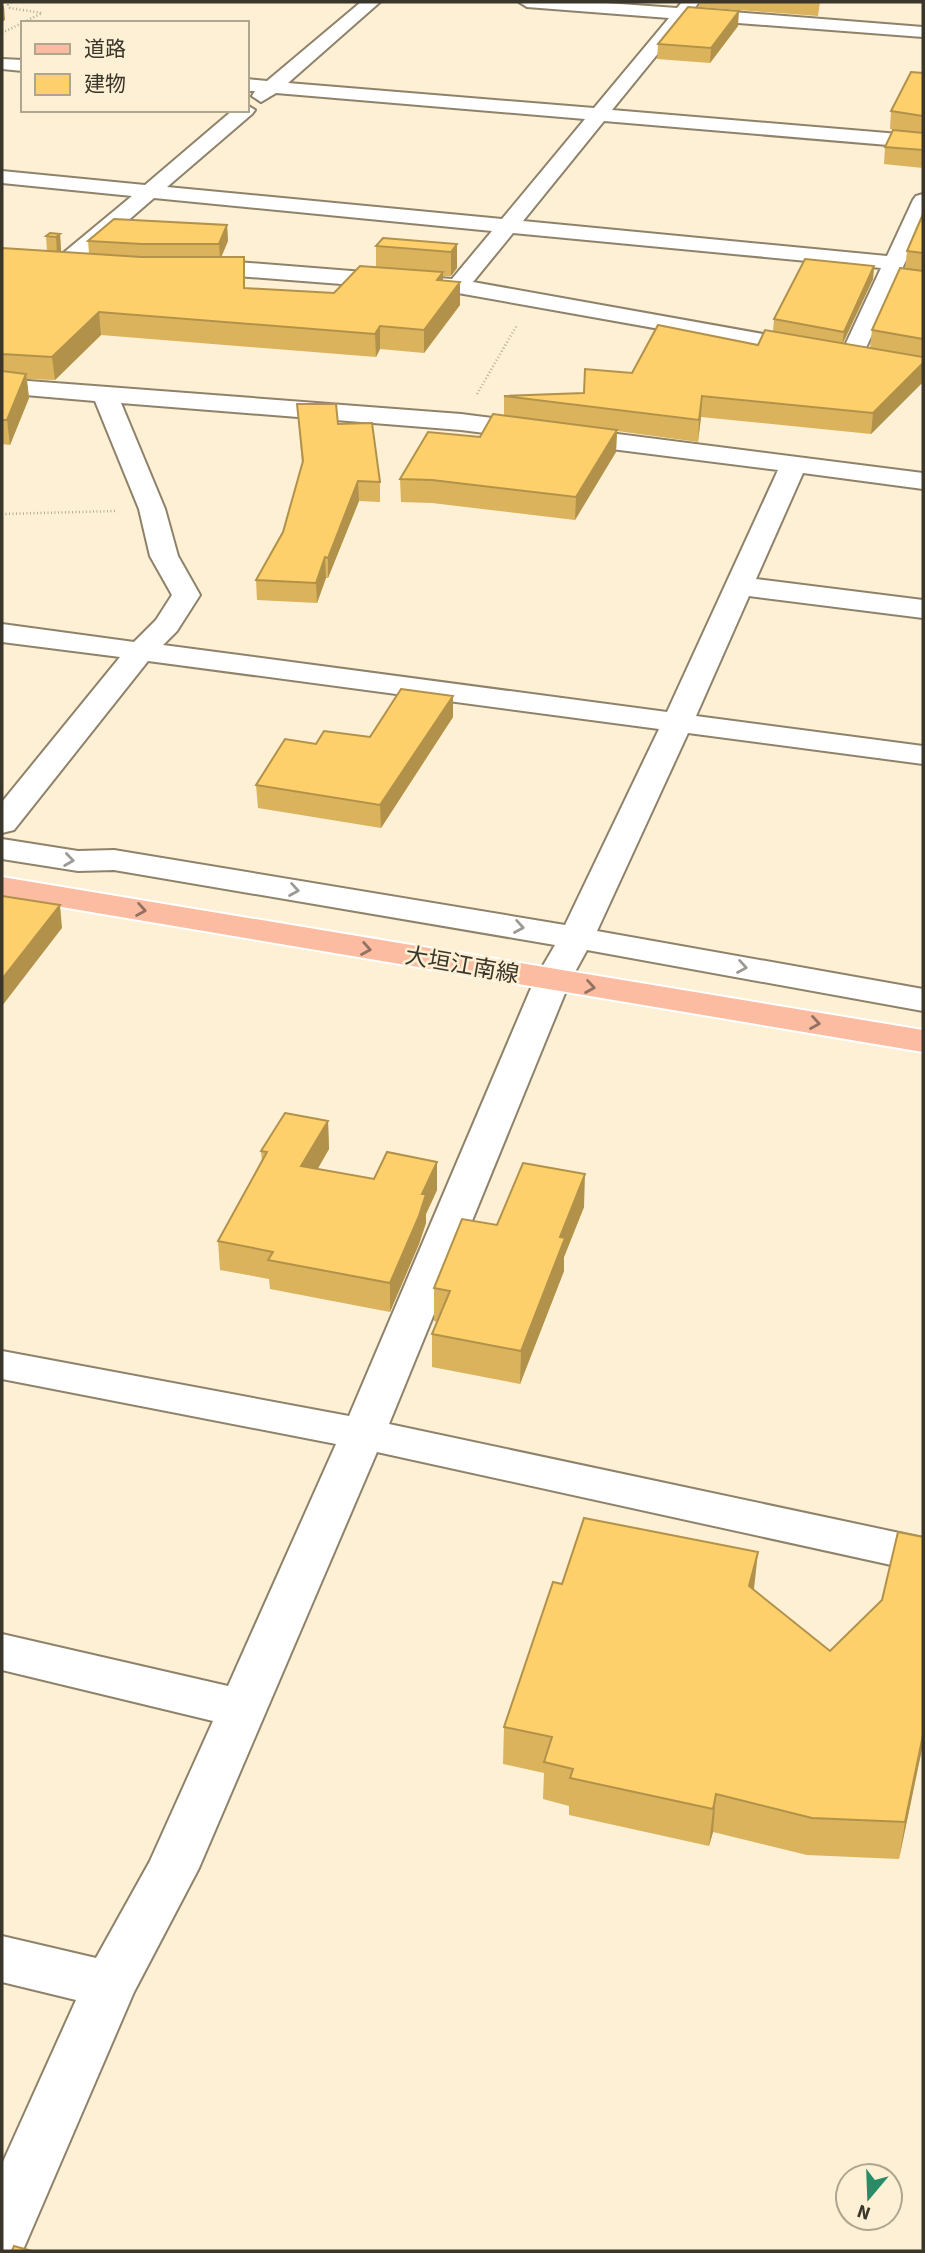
<svg xmlns="http://www.w3.org/2000/svg" width="925" height="2253" font-family="'Source Sans 3','Noto Sans JP',sans-serif">
	<rect width="100%" height="100%" fill="#fdf0d4"/>
	<g fill="none" stroke-linecap="round" stroke-linejoin="round">
		<defs>
			<g id="minor">
				<path d="M 361,2 L 380,2 L 288,83 L 594,108 L 669,18 L 527,7 L 519,2 L 592,2 L 677,8 L 682,2 L 699,2 L 694,9 L 923,27 L 923,37 L 686,19 L 612,110 L 923,136 L 923,148 L 604,121 L 523,221 L 887,256 L 913,200 L 916,196 L 923,194 L 923,223 L 860,361 L 844,361 L 840,356 L 881,268 L 513,233 L 473,282 L 819,344 L 823,349 L 819,354 L 811,356 L 458,293 L 237,276 L 183,275 L 180,270 L 183,265 L 237,262 L 452,279 L 492,231 L 154,198 L 72,269 L 56,269 L 53,264 L 56,259 L 132,196 L 2,183 L 2,171 L 145,185 L 233,110 L 247,110 L 247,105 L 255,110 L 252,114 L 167,187 L 502,219 L 585,119 L 276,93 L 261,102 L 252,96 L 255,91 L 247,91 L 247,79 L 267,81 Z"/>
				<path d="M 2,59 L 23,60 L 23,71 L 2,69 Z"/>
				<path d="M 2,379 L 461,414 L 923,473 L 923,489 L 803,473 L 756,579 L 923,600 L 923,618 L 749,596 L 696,716 L 923,746 L 923,764 L 688,733 L 597,931 L 923,989 L 923,1011 L 587,950 L 570,981 L 389,1424 L 923,1538 L 923,1572 L 377,1452 L 199,1868 L 134,1992 L 23,2250 L 2,2251 L 2,2164 L 76,2000 L 2,1982 L 2,1936 L 96,1958 L 150,1861 L 213,1721 L 2,1670 L 2,1634 L 228,1686 L 336,1444 L 2,1379 L 2,1351 L 349,1416 L 534,981 L 555,945 L 114,870 L 78,871 L 2,859 L 2,839 L 78,851 L 114,850 L 565,925 L 659,729 L 148,661 L 14,830 L 2,833 L 2,802 L 120,657 L 2,642 L 2,624 L 134,642 L 156,620 L 172,595 L 150,556 L 139,509 L 95,401 L 2,393 ZM 121,403 L 461,430 L 778,470 L 667,712 L 163,645 L 177,631 L 200,595 L 178,556 L 165,509 Z"/>
			</g>
			<path id="major" d="M 2,877 L 923,1030 L 923,1052 L 2,897 Z"/>
		</defs>
		<use href="#minor" stroke="#8f826a" stroke-width="4"/>
		<use href="#major" stroke="#fff" stroke-width="4"/>
		<g stroke="#b6ac96" stroke-width="2.5" stroke-dasharray="1 2.5" stroke-linecap="butt">
			<path d="M 2,33 L 42,13 L 10,8 L 8,5 L 12,2"/>
			<path d="M 477,394 L 517,325"/>
			<path d="M 2,514 L 116,511"/>
		</g>
		<use href="#minor" fill="#fff" fill-rule="evenodd"/>
		<use href="#major" fill="#fcbca1" fill-rule="evenodd"/>
	</g>
	<g fill="#dab35c">
		<path d="M 699,2 L 820,2 L 818,16 L 699,7 Z"/>
		<path d="M 738,26 L 710,63 L 657,59 L 658,44 Z"/>
		<path d="M 923,73 L 923,168 L 884,164 L 885,147 L 906,131 L 890,129 L 891,111 Z"/>
		<path d="M 923,214 L 923,382 L 871,434 L 701,417 L 698,442 L 617,431 L 616,452 L 575,520 L 432,503 L 401,502 L 400,479 L 480,437 L 504,416 L 504,396 L 584,393 L 632,373 L 758,345 L 773,331 L 774,319 L 874,266 L 873,279 L 843,343 L 870,348 L 872,330 L 905,269 L 907,251 Z"/>
		<path d="M 227,225 L 228,241 L 221,257 L 245,288 L 334,293 L 376,267 L 376,246 L 457,244 L 457,268 L 451,276 L 443,276 L 443,281 L 460,282 L 460,305 L 424,353 L 380,349 L 376,357 L 101,335 L 55,380 L 27,379 L 29,398 L 10,445 L 2,444 L 2,248 L 47,251 L 46,236 L 60,234 L 61,251 L 60,252 L 89,254 L 88,241 Z"/>
		<path d="M 297,404 L 338,424 L 380,482 L 380,502 L 359,501 L 328,578 L 326,578 L 317,603 L 257,600 L 256,580 L 283,532 L 302,464 Z"/>
		<path d="M 453,717 L 381,828 L 258,808 L 256,785 L 316,744 L 370,737 Z"/>
		<path d="M 328,1121 L 329,1149 L 317,1169 L 374,1179 L 437,1162 L 437,1190 L 426,1214 L 426,1223 L 419,1244 L 390,1312 L 270,1289 L 269,1279 L 220,1270 L 218,1241 L 262,1162 L 261,1151 Z"/>
		<path d="M 584,1207 L 564,1257 L 564,1271 L 520,1384 L 432,1367 L 432,1334 L 437,1322 L 434,1321 L 434,1288 L 497,1225 Z"/>
		<path d="M 562,1584 L 754,1590 L 923,1744 L 899,1859 L 807,1855 L 713,1832 L 709,1846 L 569,1815 L 569,1806 L 543,1799 L 544,1773 L 503,1764 L 504,1727 Z"/>
	</g>
	<g fill="#b2924b">
		<path d="M 4,6 L 5,20 L 2,22 L 2,7 Z"/>
		<path d="M 739,11 L 738,26 L 710,63 L 711,48 Z"/>
		<path d="M 227,225 L 228,241 L 220,260 L 219,244 Z"/>
		<path d="M 60,234 L 61,251 L 57,254 L 56,237 Z"/>
		<path d="M 457,244 L 457,268 L 451,276 L 451,252 Z"/>
		<path d="M 874,266 L 873,279 L 842,345 L 844,332 Z"/>
		<path d="M 443,272 L 443,295 L 437,280 Z"/>
		<path d="M 460,282 L 460,305 L 424,353 L 424,330 Z"/>
		<path d="M 99,312 L 101,335 L 55,380 L 52,357 Z"/>
		<path d="M 380,326 L 380,349 L 376,357 L 375,334 Z"/>
		<path d="M 923,363 L 923,382 L 871,434 L 873,413 Z"/>
		<path d="M 26,374 L 29,398 L 10,445 L 7,420 Z"/>
		<path d="M 702,396 L 701,417 L 698,442 L 699,420 Z"/>
		<path d="M 617,430 L 616,452 L 575,520 L 576,497 Z"/>
		<path d="M 358,481 L 359,501 L 328,578 L 328,558 Z"/>
		<path d="M 325,557 L 326,578 L 317,603 L 316,583 Z"/>
		<path d="M 453,696 L 453,717 L 381,828 L 380,805 Z"/>
		<path d="M 60,905 L 62,928 L 2,1006 L 2,979 Z"/>
		<path d="M 328,1121 L 329,1149 L 303,1195 L 301,1166 Z"/>
		<path d="M 437,1162 L 437,1190 L 426,1214 L 426,1223 L 419,1244 L 390,1312 L 390,1283 L 422,1194 Z"/>
		<path d="M 585,1174 L 584,1207 L 564,1257 L 564,1271 L 520,1384 L 521,1351 L 560,1237 Z"/>
		<path d="M 758,1552 L 754,1589 L 745,1623 L 749,1586 Z"/>
		<path d="M 923,1735 L 923,1744 L 899,1859 L 905,1822 Z"/>
		<path d="M 716,1794 L 713,1832 L 709,1846 L 713,1809 Z"/>
	</g>
	<g fill="#fed06b" stroke="#b2924b" stroke-width="2">
		<path d="M 688,7 L 739,11 L 711,48 L 658,44 Z"/>
		<path d="M 911,72 L 923,73 L 923,116 L 891,111 Z"/>
		<path d="M 893,130 L 923,133 L 923,150 L 885,147 Z"/>
		<path d="M 923,214 L 923,253 L 907,251 Z"/>
		<path d="M 114,219 L 227,225 L 219,244 L 142,244 L 88,241 Z"/>
		<path d="M 50,233 L 60,234 L 56,237 L 46,236 Z"/>
		<path d="M 383,238 L 457,244 L 451,252 L 376,246 Z"/>
		<path d="M 2,248 L 141,257 L 244,257 L 244,288 L 334,293 L 360,266 L 443,272 L 437,280 L 460,282 L 424,330 L 380,326 L 375,334 L 99,312 L 52,357 L 2,354 Z"/>
		<path d="M 805,259 L 874,266 L 844,332 L 774,319 Z"/>
		<path d="M 900,268 L 923,271 L 923,339 L 872,330 Z"/>
		<path d="M 658,325 L 758,345 L 765,330 L 923,357 L 923,363 L 873,413 L 702,396 L 699,420 L 504,396 L 584,393 L 585,369 L 632,373 Z"/>
		<path d="M 2,371 L 26,374 L 7,420 L 2,420 Z"/>
		<path d="M 297,404 L 336,404 L 338,424 L 372,423 L 380,482 L 358,481 L 328,558 L 325,557 L 316,583 L 256,580 L 283,532 L 303,461 Z"/>
		<path d="M 493,414 L 617,430 L 576,497 L 432,480 L 400,479 L 428,432 L 480,437 Z"/>
		<path d="M 401,689 L 453,696 L 380,805 L 256,785 L 285,739 L 316,744 L 324,731 L 370,737 Z"/>
		<path d="M 2,896 L 60,905 L 2,979 Z"/>
		<path d="M 285,1113 L 328,1121 L 301,1166 L 374,1179 L 387,1152 L 437,1162 L 422,1194 L 426,1194 L 419,1216 L 390,1283 L 268,1260 L 273,1252 L 218,1241 L 267,1152 L 261,1151 Z"/>
		<path d="M 523,1163 L 585,1174 L 560,1237 L 565,1238 L 521,1351 L 432,1334 L 450,1291 L 434,1288 L 462,1219 L 497,1225 Z"/>
		<path d="M 584,1518 L 758,1552 L 749,1586 L 830,1651 L 882,1600 L 898,1532 L 923,1537 L 923,1735 L 905,1822 L 812,1818 L 716,1794 L 713,1809 L 570,1778 L 573,1769 L 544,1762 L 552,1737 L 504,1727 L 553,1582 L 562,1584 Z"/>
		<path d="M 14,2246 L 32,2251 L 12,2251 Z"/>
	</g>
	<defs><path id="oneway-chevron" d="M-2-3.5L2.5 0L-2 3.5" fill="none" stroke-width="1.6" stroke-linecap="round" stroke-linejoin="round" transform="scale(1.75)"/></defs>
	<g stroke="#9d9a95">
		<use href="#oneway-chevron" transform="translate(69 860) rotate(8)"/>
		<use href="#oneway-chevron" transform="translate(294 890) rotate(9)"/>
		<use href="#oneway-chevron" transform="translate(519 927) rotate(10)"/>
		<use href="#oneway-chevron" transform="translate(742 967) rotate(10)"/>
	</g>
	<g stroke="#927260">
		<use href="#oneway-chevron" transform="translate(141 910) rotate(10)"/>
		<use href="#oneway-chevron" transform="translate(366 949) rotate(10)"/>
		<use href="#oneway-chevron" transform="translate(590 987) rotate(9)"/>
		<use href="#oneway-chevron" transform="translate(815 1023) rotate(9)"/>
	</g>
	<g text-anchor="middle" dominant-baseline="central" stroke-width="5" stroke-linejoin="round" paint-order="stroke">
		<g font-size="23" fill="#3b362b" stroke="#fdf0d4">
			<text transform="translate(462 965) rotate(10)">大垣江南線</text>
		</g>
	</g>
	<rect width="925" height="2253" fill="none" stroke="#3b362b" stroke-width="7"/>
	<rect x="21" y="21" width="228" height="91" fill="#fdf0d4" stroke="#afa690" stroke-width="2"/>
	<rect x="35" y="44" width="35" height="10" fill="#fcbca1" stroke="#afa690" stroke-width="2"/>
	<text x="84" y="56" font-size="21" fill="#3b362b">道路</text>
	<rect x="35" y="74" width="35" height="21" fill="#fed06b" stroke="#afa690" stroke-width="2"/>
	<text x="84" y="91" font-size="21" fill="#3b362b">建物</text>
	<g transform="translate(869 2197) rotate(199)"><circle r="33" fill="#fdf0d4" stroke="#afa690" stroke-width="2"/>
	<path d="M0-5L12 26L0 18L-12 26Z" fill="#298c66"/>
	<text y="-10" font-size="19" font-weight="bold" text-anchor="middle" fill="#3b362b">N</text>
	</g>
</svg>
